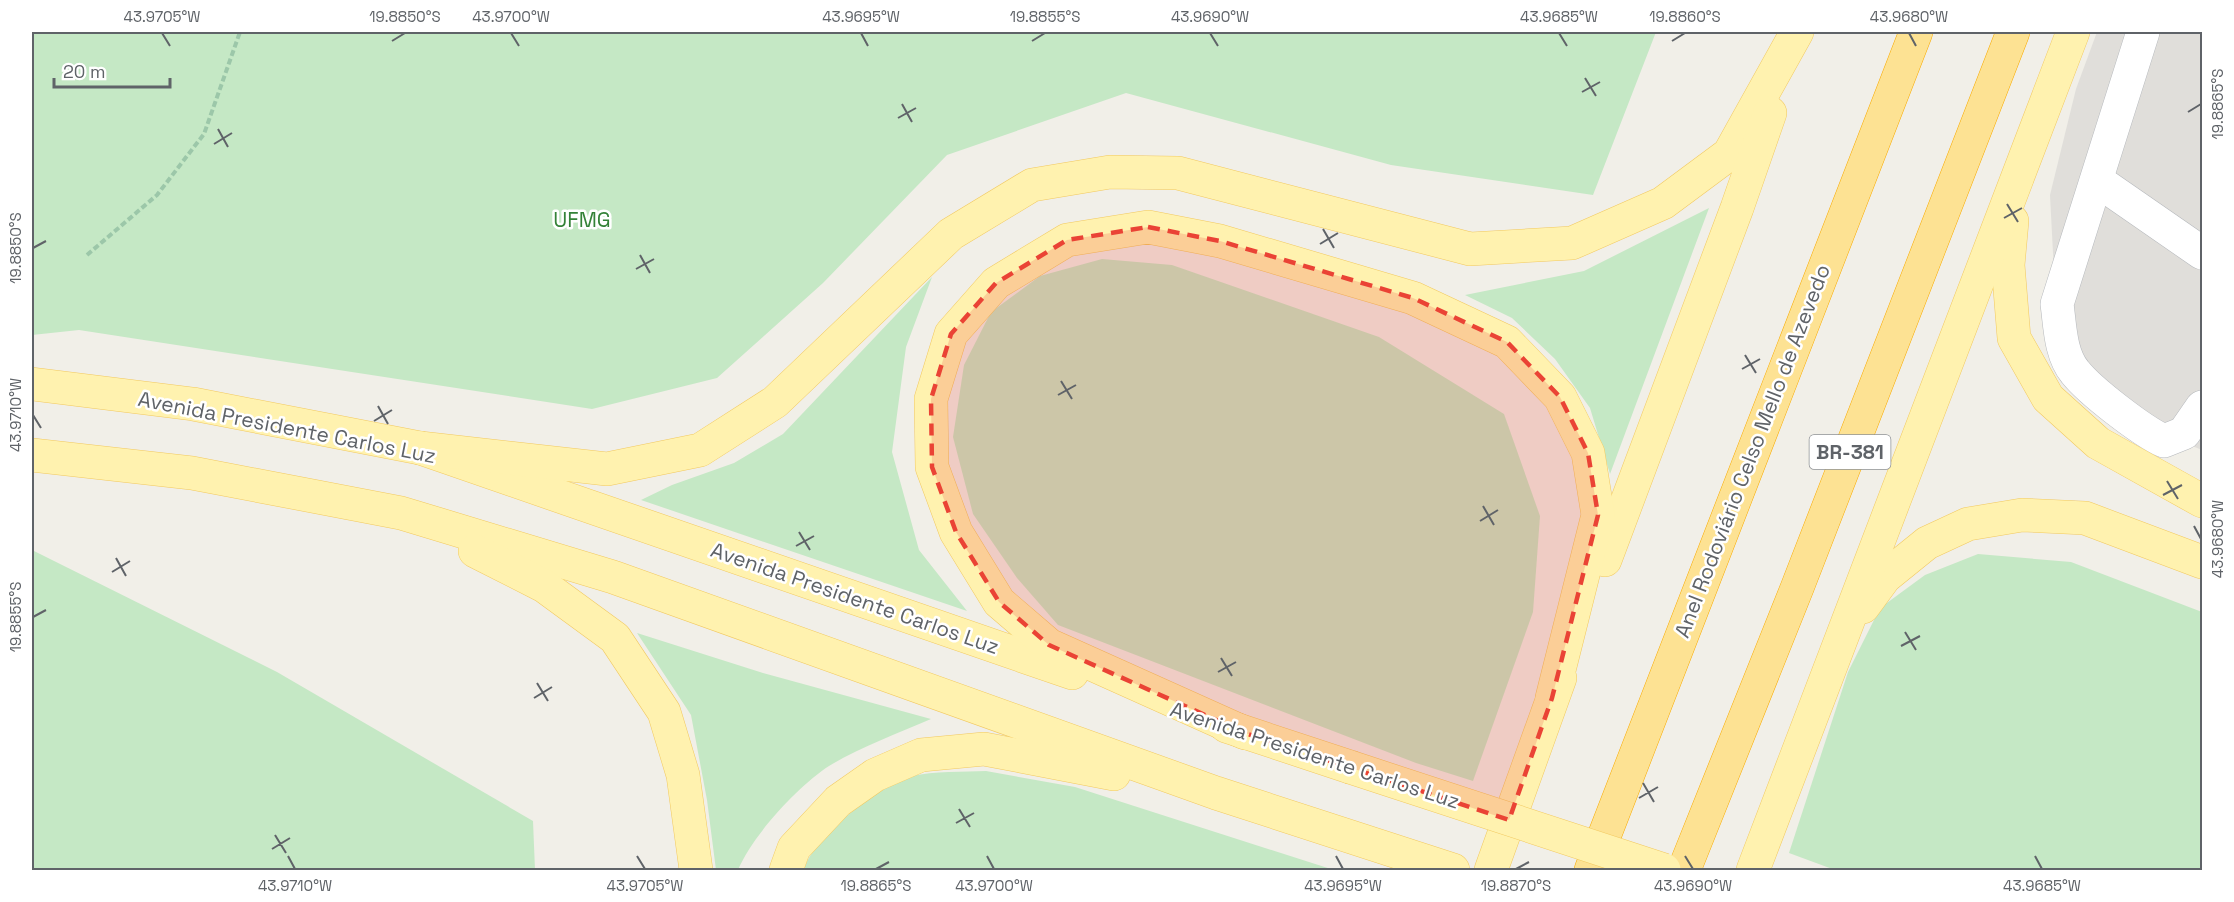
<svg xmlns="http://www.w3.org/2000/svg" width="2234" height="902" font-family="'Space Grotesk',sans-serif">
	<rect width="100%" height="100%" fill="#f1efe8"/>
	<path fill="#e0deda" d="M 2097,32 L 2202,32 L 2202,450 L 2168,436 L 2105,396 L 2068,341 L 2054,272 L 2050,195 L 2076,89 Z"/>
	<g fill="#c5e8c5">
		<path d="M 32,32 L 1656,32 L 1593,195 L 1391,165 L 1126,93 L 947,155 L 823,283 L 717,378 L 592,409 L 79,330 L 32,335 Z"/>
		<path d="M 1709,208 L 1610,474 L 1590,408 L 1555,359 L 1512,318 L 1465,295 L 1584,271 Z"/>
		<path d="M 1102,259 L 1172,265 L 1379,337 L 1504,414 L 1540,516 L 1533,612 L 1473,781 L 1416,763 L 1058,625 L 1017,578 L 973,514 L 953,437 L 964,365 L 991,312 L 1040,276 Z"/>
		<path d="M 932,277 L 906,347 L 892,452 L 919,550 L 967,611 L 641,500 L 672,485 L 734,463 L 783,434 Z"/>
		<path d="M 32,550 L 277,672 L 533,821 L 535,870 L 32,870 Z"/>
		<path d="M 1978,554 L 2071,562 L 2202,612 L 2202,870 L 1835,870 L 1789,853 L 1848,672 L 1880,608 L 1925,575 Z"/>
		<path d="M 637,633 L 763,673 L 931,719 C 897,734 860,747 829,766 C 798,786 752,836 738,870 L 716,870 L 707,800 L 691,715 Z"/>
		<path d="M 986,771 L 1075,787 L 1334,870 L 804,870 C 813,836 878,787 912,776 C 933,771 965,772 986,771 Z"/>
	</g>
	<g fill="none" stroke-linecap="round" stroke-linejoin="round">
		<defs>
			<g id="minor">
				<path d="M 2143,32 L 2057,304 C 2060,325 2060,354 2075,372 C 2090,391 2142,431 2164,441 L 2184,433 L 2202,407"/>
				<path d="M 2098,181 L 2202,253"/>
			</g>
			<g id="major">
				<path d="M 2012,221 L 2008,265 L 2014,338 L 2048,398 L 2098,443 L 2202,501"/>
				<path d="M 32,384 L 193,404 L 420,448 L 1072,673"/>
				<path d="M 420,448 L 607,469 L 700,450 L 775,402 L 951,234 L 1032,185 L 1110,172 L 1178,173 L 1470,249 L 1572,243 L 1663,203 L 1729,154 L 1797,32"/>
				<path d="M 32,455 L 192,473 L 401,513 L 613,577 L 1216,793 L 1453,870"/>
				<path d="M 475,551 L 544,586 L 615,638 L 664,712 L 683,775 L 696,870"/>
				<path d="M 1605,560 L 1737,208 L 1770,113"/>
				<path d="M 1863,607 L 1885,577 L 1927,543 L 1968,524 L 2022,515 L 2085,518 L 2202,562"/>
				<path d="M 1226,726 L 1350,767"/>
				<path d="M 1245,733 L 1049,645 L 999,602 L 956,532 L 932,467 L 931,399 L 951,334 L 996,283 L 1067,240 L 1148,227 L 1220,241 L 1413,298 L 1507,342 L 1560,397 L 1588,453 L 1598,515 L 1552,698"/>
				<path d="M 786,870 L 794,848 L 838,801 L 875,775 L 921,755 L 984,749 L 1114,774"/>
				<path d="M 1491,870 L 1560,678"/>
				<path d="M 1753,870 L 2073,32"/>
			</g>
			<g id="highway">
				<path d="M 1591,870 L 1916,32"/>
				<path d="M 1684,870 L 1797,588 L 2013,32"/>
			</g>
		</defs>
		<use href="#minor" stroke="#b5b8bc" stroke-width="34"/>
		<use href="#major" stroke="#f2c960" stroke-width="34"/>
		<use href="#highway" stroke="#f9ab00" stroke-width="34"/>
		<path stroke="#9cc7a9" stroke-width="4" stroke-dasharray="6 3" stroke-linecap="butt" d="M 87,255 L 157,195 L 204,134 L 240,32"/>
		<use href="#minor" stroke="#fff" stroke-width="33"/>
		<use href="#major" stroke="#fff2af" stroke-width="33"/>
		<use href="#highway" stroke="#fde293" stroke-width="33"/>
		<defs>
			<path id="major-bridge" d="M 1350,767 L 1664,870"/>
		</defs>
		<use href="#major-bridge" stroke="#f2c960" stroke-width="34" stroke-linecap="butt"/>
		<use href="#major-bridge" stroke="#fff2af" stroke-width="33"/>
	</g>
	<path fill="#ea4335" fill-opacity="0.2" stroke="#ea4335" stroke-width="4.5" stroke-dasharray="12 8" stroke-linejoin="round" d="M 1148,227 L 1220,241 L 1413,298 L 1507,342 L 1560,397 L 1588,453 L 1598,515 L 1552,698 L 1509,820 L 1245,733 L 1049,645 L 999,602 L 956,532 L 932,467 L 931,399 L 951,334 L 996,283 L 1067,240 Z"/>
	<path fill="none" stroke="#5f6368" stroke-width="2" d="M 162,33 L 170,46M 511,33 L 519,46M 861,33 L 868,46M 1210,33 L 1218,46M 1559,33 L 1567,46M 1909,33 L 1916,46M 392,41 L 405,33M 1032,41 L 1045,33M 1672,41 L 1685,33M 1585,78 L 1596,96M 1582,92 L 1600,82M 902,104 L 912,122M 2188,112 L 2201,104M 898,118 L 916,108M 218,129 L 228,147M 214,144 L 232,133M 2007,204 L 2018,222M 2004,218 L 2022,208M 1323,229 L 1334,248M 1320,244 L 1338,233M 33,248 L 46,241M 640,255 L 650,273M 636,269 L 654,259M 1745,355 L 1756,373M 1742,369 L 1760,359M 1061,381 L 1072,399M 1058,395 L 1076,385M 378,406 L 388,424M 33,415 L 41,428M 374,421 L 392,410M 2167,481 L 2178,499M 2163,495 L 2182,485M 1483,506 L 1494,525M 1480,521 L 1498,510M 2194,526 L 2201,539M 799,532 L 810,550M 796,546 L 814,536M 116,558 L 126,576M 112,572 L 130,561M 33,617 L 46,610M 1905,632 L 1916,650M 1901,646 L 1920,636M 1221,658 L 1232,676M 1218,672 L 1236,662M 537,683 L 548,701M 534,698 L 552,687M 1643,783 L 1654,802M 1639,798 L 1658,787M 959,809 L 970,827M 956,823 L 974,813M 275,835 L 286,853M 272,849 L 290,838M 288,856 L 295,869M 637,856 L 645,869M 987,856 L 994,869M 1336,856 L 1343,869M 1685,856 L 1693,869M 2035,856 L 2042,869M 876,869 L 889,862M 1516,869 L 1529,862"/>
	<g text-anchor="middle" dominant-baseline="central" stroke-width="5" stroke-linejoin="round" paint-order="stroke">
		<rect fill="#fff" stroke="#8f9295" stroke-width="1.5" x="1809.5" y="435" width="81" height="34" rx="4.5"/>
		<g font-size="20" font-weight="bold" fill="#5f6368">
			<text x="1850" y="452">BR-381</text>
		</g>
		<g font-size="21" fill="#348238" stroke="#fff">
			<text x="582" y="219">UFMG</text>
		</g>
		<g font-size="21" fill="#5f6368" stroke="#fff">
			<text transform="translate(287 427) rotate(11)">Avenida Presidente Carlos Luz</text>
			<text transform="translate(1752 451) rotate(-69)">Anel Rodoviário Celso Mello de Azevedo</text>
			<text transform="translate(855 598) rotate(19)">Avenida Presidente Carlos Luz</text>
			<text transform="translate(1315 755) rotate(18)">Avenida Presidente Carlos Luz</text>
		</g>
	</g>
	<rect width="2234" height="902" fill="none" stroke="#ffffff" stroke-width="66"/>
	<path d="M54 78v9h116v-9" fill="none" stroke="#5f6368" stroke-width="3"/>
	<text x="63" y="78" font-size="18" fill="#5f6368" stroke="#ffffff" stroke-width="4.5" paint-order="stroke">20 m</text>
	<rect x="33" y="33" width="2168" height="836" fill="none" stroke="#5f6368" stroke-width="2"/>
	<g font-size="15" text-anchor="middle" fill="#5f6368">
		<text x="162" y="22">43.9705°W</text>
		<text x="405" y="22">19.8850°S</text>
		<text x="511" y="22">43.9700°W</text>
		<text x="861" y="22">43.9695°W</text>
		<text x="1045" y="22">19.8855°S</text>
		<text x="1210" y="22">43.9690°W</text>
		<text x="1559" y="22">43.9685°W</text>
		<text x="1685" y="22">19.8860°S</text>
		<text x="1909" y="22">43.9680°W</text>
		<text transform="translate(2218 104) rotate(-90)" y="5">19.8865°S</text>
		<text transform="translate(16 248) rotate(-90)" y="5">19.8850°S</text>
		<text transform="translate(16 415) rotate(-90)" y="5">43.9710°W</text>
		<text transform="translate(2218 539) rotate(-90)" y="5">43.9680°W</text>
		<text transform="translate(16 617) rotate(-90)" y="5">19.8855°S</text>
		<text x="295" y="891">43.9710°W</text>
		<text x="645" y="891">43.9705°W</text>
		<text x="876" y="891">19.8865°S</text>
		<text x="994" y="891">43.9700°W</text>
		<text x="1343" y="891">43.9695°W</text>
		<text x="1516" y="891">19.8870°S</text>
		<text x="1693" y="891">43.9690°W</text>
		<text x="2042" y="891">43.9685°W</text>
	</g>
</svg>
